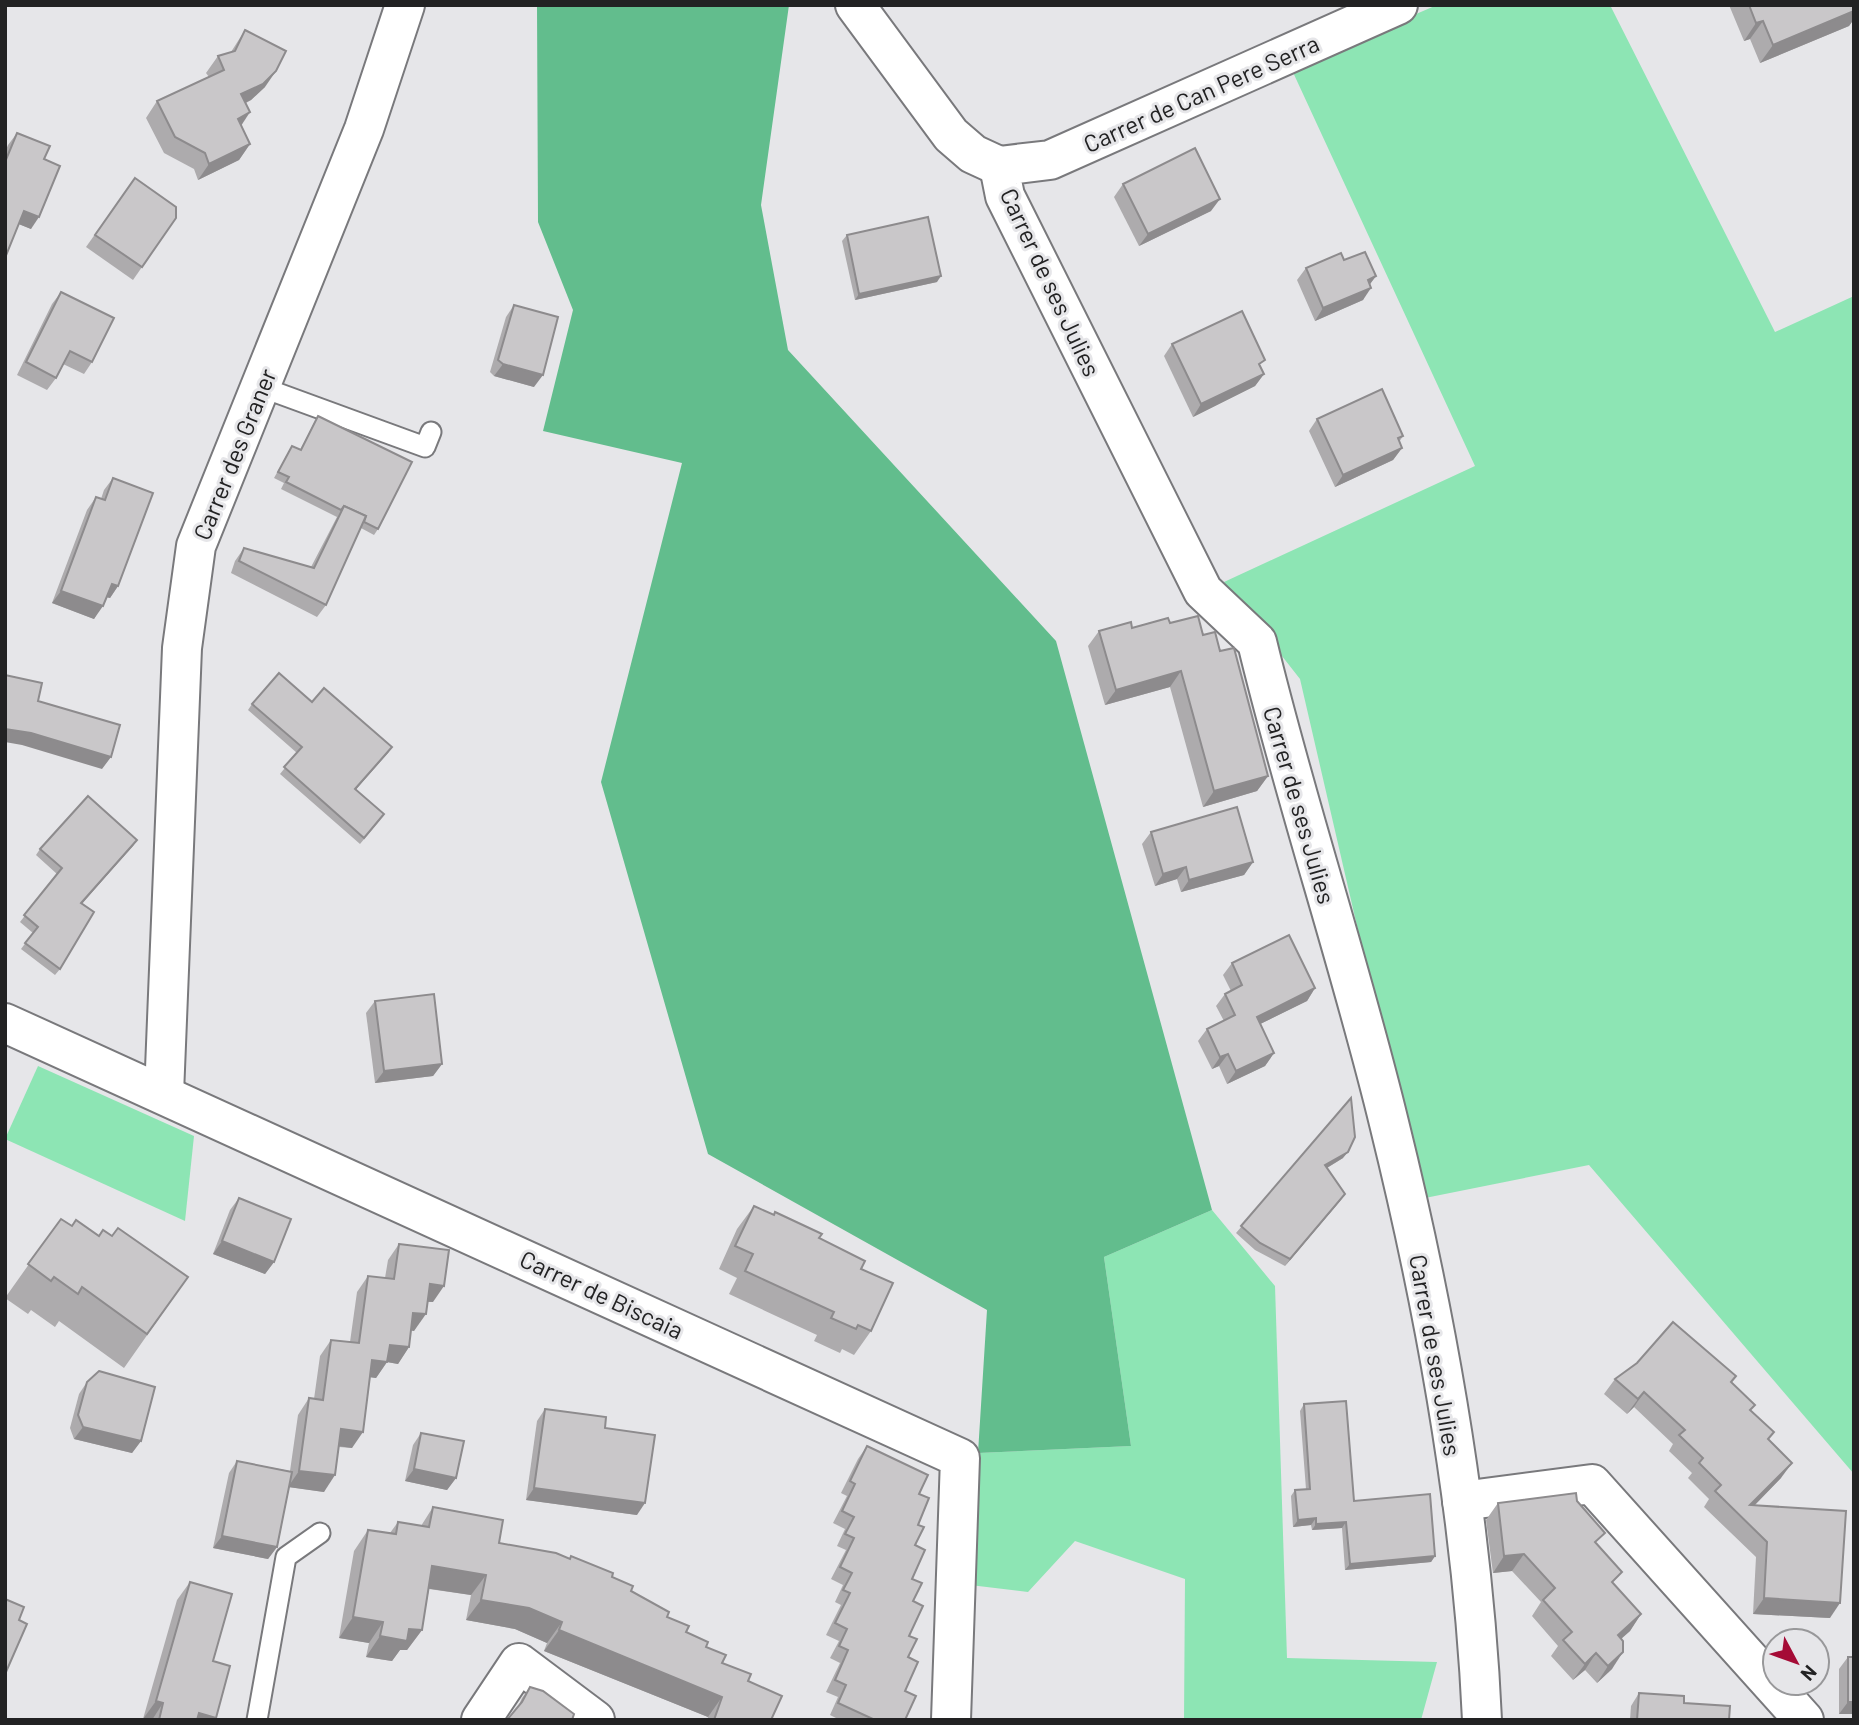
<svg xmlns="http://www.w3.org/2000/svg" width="1859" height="1725" font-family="Barlow,sans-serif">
	<rect width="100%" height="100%" fill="#e6e6e9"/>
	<g fill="#8de5b4">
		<path d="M 1437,5 L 1610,5 L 1775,332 L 1854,296 L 1854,1474 L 1589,1165 L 1420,1199 L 1300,679 L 1224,582 L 1475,466 L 1291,68 Z"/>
		<path d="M 38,1066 L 194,1136 L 185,1221 L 5,1139 Z"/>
		<path d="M 1212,1210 L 1275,1286 L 1287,1658 L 1437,1662 L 1421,1720 L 1184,1720 L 1185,1579 L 1075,1541 L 1028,1592 L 970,1585 L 978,1453 L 1131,1446 L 1104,1257 Z"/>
	</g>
	<path fill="#62bd8d" d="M 537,5 L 789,5 L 761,205 L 788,350 L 1056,641 L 1212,1210 L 1104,1257 L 1131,1446 L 978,1453 L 987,1310 L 708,1154 L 601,782 L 682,463 L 543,431 L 573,310 L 538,222 Z"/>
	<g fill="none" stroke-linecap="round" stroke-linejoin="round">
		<defs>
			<g id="service">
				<path d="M 261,387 L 425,447 L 431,432"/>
				<path d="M 257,1720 L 286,1557 L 320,1533"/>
			</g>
			<g id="minor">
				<path d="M 1398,5 L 1050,160 L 999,166 L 1005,196 L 1203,591 L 1257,642 C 1296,804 1350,962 1389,1123 C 1437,1317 1473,1520 1482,1720"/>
				<path d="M 5,1023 L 960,1458 L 951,1720"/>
				<path d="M 164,1094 L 182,648 L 196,546 L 364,129 L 405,5"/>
				<path d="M 1462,1501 L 1592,1484 L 1804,1720"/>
				<path d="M 481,1720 L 519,1663 L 595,1720"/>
			</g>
			<path id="tertiary" d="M 855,5 L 951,135 L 973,154 L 999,166"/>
		</defs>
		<use href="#service" stroke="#79797c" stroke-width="23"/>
		<use href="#minor" stroke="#79797c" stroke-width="42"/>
		<use href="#tertiary" stroke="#79797c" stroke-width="42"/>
		<use href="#service" stroke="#fff" stroke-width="19"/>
		<use href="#minor" stroke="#fff" stroke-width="38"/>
		<use href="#tertiary" stroke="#fff" stroke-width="38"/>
	</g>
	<g fill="#adabad">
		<path d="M 1729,5 L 1854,5 L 1854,19 L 1849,26 L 1760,63 L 1750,39 L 1744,41 Z"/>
		<path d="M 245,30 L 265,87 L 251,100 L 246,103 L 241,125 L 250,144 L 239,160 L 198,180 L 194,169 L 164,153 L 146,118 L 157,101 L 209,77 L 206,73 L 218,56 L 231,52 Z"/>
		<path d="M 17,133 L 44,159 L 31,229 L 19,224 L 5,258 L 5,152 L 8,145 Z"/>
		<path d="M 135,178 L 176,218 L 133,280 L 86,247 Z"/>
		<path d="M 1123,184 L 1211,211 L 1139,246 L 1114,197 Z"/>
		<path d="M 847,235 L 937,282 L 855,300 L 842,241 Z"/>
		<path d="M 1344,260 L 1376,276 L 1370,284 L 1363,300 L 1315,321 L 1297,280 L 1306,268 Z"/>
		<path d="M 61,292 L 92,362 L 84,374 L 63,364 L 56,378 L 47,390 L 17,375 L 52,304 Z"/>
		<path d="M 514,305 L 534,387 L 494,376 L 490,372 L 506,317 Z"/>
		<path d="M 1172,344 L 1261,368 L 1264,374 L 1255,386 L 1193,417 L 1164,356 Z"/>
		<path d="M 318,416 L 378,529 L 374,535 L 361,528 L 326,605 L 317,617 L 231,573 L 235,561 L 244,548 L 311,567 L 337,517 L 281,489 L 284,483 L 274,478 L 292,446 L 300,450 L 314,423 Z"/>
		<path d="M 1317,419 L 1403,436 L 1399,442 L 1402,448 L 1393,460 L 1335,487 L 1309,431 Z"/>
		<path d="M 113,478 L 118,586 L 110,598 L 106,597 L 94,619 L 52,603 L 87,510 L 96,497 L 101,499 L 104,490 Z"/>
		<path d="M 1170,623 L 1203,635 L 1220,651 L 1268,776 L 1257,791 L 1203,807 L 1170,687 L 1105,705 L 1088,646 L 1099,631 Z"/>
		<path d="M 312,702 L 392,747 L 356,789 L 380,820 L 360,844 L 280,774 L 297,753 L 248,710 L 252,704 Z"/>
		<path d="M 1151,832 L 1253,862 L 1244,875 L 1181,892 L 1177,879 L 1155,886 L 1142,844 Z"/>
		<path d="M 137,840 L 82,904 L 60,969 L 55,975 L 21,949 L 33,933 L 20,922 L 57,874 L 36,855 L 40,849 Z"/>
		<path d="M 1232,963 L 1315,988 L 1307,1001 L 1260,1024 L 1274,1053 L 1265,1066 L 1227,1084 L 1219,1066 L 1212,1069 L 1198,1041 L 1207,1029 L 1224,1021 L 1216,1006 L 1225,994 L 1231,991 L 1223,975 Z"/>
		<path d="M 375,1001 L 442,1064 L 433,1076 L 375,1083 L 366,1013 Z"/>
		<path d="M 1351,1098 L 1343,1158 L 1327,1168 L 1340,1201 L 1285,1266 L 1255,1250 L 1236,1233 Z"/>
		<path d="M 239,1198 L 274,1262 L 265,1274 L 213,1254 L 230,1210 Z"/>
		<path d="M 754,1206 L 773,1215 L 775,1212 L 819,1238 L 861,1269 L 871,1331 L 854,1355 L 842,1349 L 840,1353 L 814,1341 L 817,1335 L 729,1294 L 737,1278 L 719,1269 L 737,1229 Z"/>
		<path d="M 61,1219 L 72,1226 L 99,1236 L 112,1236 L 188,1277 L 124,1368 L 59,1321 L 55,1327 L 31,1310 L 28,1314 L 5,1298 Z"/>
		<path d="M 399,1244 L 433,1302 L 427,1302 L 414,1331 L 411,1330 L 409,1347 L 398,1364 L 387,1362 L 376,1378 L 370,1377 L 352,1448 L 339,1447 L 324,1492 L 289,1487 L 277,1547 L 268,1559 L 213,1548 L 229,1473 L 237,1461 L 290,1471 L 298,1415 L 309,1398 L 314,1399 L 320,1356 L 331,1340 L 350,1342 L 357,1292 L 368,1276 L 385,1278 L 388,1260 Z"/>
		<path d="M 1615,1379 L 1732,1383 L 1751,1411 L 1768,1440 L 1781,1478 L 1754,1506 L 1830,1618 L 1753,1614 L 1756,1557 L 1704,1507 L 1709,1499 L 1688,1478 L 1692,1473 L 1669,1451 L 1673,1444 L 1634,1407 L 1627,1414 L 1604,1394 Z"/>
		<path d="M 87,1382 L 141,1441 L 132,1453 L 74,1439 L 70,1428 L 79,1394 Z"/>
		<path d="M 1304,1404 L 1354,1501 L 1435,1556 L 1431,1562 L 1345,1570 L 1342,1528 L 1312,1530 L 1311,1525 L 1293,1527 L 1291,1496 L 1295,1490 L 1306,1489 L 1300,1411 Z"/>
		<path d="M 545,1409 L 605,1428 L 637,1515 L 526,1500 L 537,1421 Z"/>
		<path d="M 421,1433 L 456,1478 L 447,1490 L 405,1481 L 413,1445 Z"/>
		<path d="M 867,1446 L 919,1494 L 918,1525 L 912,1579 L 913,1601 L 905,1691 L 905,1720 L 840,1720 L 830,1715 L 838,1697 L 826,1692 L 840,1663 L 830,1658 L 839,1641 L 826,1635 L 841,1605 L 835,1602 L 843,1585 L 831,1579 L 846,1550 L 837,1546 L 845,1529 L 833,1523 L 847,1496 L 841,1493 L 858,1459 Z"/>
		<path d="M 1577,1501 L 1614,1584 L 1641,1614 L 1630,1631 L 1621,1639 L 1612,1669 L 1597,1683 L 1585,1670 L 1573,1680 L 1551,1656 L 1558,1646 L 1532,1616 L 1541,1602 L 1512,1571 L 1493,1573 L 1486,1520 L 1498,1503 Z"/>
		<path d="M 433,1507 L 499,1543 L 612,1577 L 706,1647 L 722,1663 L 748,1681 L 771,1720 L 707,1720 L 708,1717 L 544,1651 L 547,1643 L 515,1629 L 466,1620 L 471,1595 L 429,1589 L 422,1630 L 407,1650 L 400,1650 L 392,1661 L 366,1657 L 369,1643 L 339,1638 L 354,1551 L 368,1530 L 390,1533 L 398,1522 L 421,1526 Z"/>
		<path d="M 190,1582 L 213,1661 L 214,1720 L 143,1719 L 177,1600 Z"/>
		<path d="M 1848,1657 L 1854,1657 L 1854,1714 L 1839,1714 L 1839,1669 Z"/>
		<path d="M 530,1687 L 572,1720 L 517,1709 L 522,1698 Z"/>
		<path d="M 1639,1693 L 1684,1703 L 1729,1720 L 1630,1720 L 1631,1706 Z"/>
	</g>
	<g fill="#8d8b8d">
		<path d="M 1854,11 L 1854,19 L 1849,26 L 1760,63 L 1773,45 Z"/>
		<path d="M 1763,21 L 1750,39 L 1744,41 L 1756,23 Z"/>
		<path d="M 276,71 L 265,87 L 251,100 L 230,110 L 241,94 Z"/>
		<path d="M 250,112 L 239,129 L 238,119 Z"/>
		<path d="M 250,144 L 239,160 L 198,180 L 209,164 Z"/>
		<path d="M 1220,199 L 1211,211 L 1139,246 L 1148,234 Z"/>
		<path d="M 24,211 L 39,217 L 31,229 L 16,223 Z"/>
		<path d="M 941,276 L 937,282 L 855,300 L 859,294 Z"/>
		<path d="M 1376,276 L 1367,288 L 1368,280 Z"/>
		<path d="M 1371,288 L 1363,300 L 1315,321 L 1323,308 Z"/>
		<path d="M 503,364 L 543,375 L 534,387 L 494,376 Z"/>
		<path d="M 1264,374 L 1255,386 L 1193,417 L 1201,404 Z"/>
		<path d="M 1402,448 L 1393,460 L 1335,487 L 1343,475 Z"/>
		<path d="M 112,584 L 118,586 L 110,598 L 103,596 Z"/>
		<path d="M 61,591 L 103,606 L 94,619 L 52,603 Z"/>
		<path d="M 1181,671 L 1170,687 L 1105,705 L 1116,690 Z"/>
		<path d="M 5,729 L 31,733 L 111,757 L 102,769 L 22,745 L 5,742 Z"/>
		<path d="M 392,747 L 388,753 L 351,795 L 355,789 Z"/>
		<path d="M 1268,776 L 1257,791 L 1203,807 L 1214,791 Z"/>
		<path d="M 137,840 L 133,846 L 77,909 L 81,903 Z"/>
		<path d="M 1253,862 L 1244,875 L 1181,892 L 1189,880 Z"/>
		<path d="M 1186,867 L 1177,879 L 1155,886 L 1163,874 Z"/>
		<path d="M 1315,988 L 1307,1001 L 1248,1030 L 1257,1017 Z"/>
		<path d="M 1274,1053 L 1265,1066 L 1227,1084 L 1236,1071 Z"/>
		<path d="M 1228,1054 L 1219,1066 L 1212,1069 L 1220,1057 Z"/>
		<path d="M 442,1064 L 433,1076 L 375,1083 L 384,1071 Z"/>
		<path d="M 1348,1152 L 1343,1158 L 1320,1172 L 1325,1165 Z"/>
		<path d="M 1345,1194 L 1340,1201 L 1285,1266 L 1290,1259 Z"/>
		<path d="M 222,1241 L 274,1262 L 265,1274 L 213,1254 Z"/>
		<path d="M 430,1284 L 444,1286 L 433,1302 L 418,1301 Z"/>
		<path d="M 413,1313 L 426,1314 L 414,1331 L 402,1329 Z"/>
		<path d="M 390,1345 L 409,1347 L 398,1364 L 387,1362 L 376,1378 L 361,1376 L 372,1360 Z"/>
		<path d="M 1644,1392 L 1634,1407 L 1627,1414 L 1638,1399 Z"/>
		<path d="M 83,1427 L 141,1441 L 132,1453 L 74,1439 Z"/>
		<path d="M 341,1429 L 363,1432 L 352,1448 L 330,1445 Z"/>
		<path d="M 1792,1463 L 1781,1478 L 1742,1518 L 1750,1505 Z"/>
		<path d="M 414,1469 L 456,1478 L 447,1490 L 405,1481 Z"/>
		<path d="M 299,1471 L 335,1475 L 324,1492 L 288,1487 Z"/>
		<path d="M 534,1488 L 645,1503 L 637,1515 L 526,1500 Z"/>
		<path d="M 1316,1518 L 1311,1525 L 1293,1527 L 1298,1520 Z"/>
		<path d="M 1346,1522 L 1342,1528 L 1312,1530 L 1316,1524 Z"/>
		<path d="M 222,1536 L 277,1547 L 268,1559 L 213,1548 Z"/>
		<path d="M 1524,1554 L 1512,1571 L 1493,1573 L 1504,1556 Z"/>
		<path d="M 1435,1556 L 1431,1562 L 1345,1570 L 1350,1564 Z"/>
		<path d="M 432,1566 L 486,1575 L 471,1595 L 418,1587 Z"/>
		<path d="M 1764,1598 L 1840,1603 L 1830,1618 L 1753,1614 Z"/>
		<path d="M 481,1600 L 529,1608 L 562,1622 L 547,1643 L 515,1629 L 466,1620 Z"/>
		<path d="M 1641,1614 L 1630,1631 L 1606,1652 L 1618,1635 Z"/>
		<path d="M 353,1617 L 383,1622 L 369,1643 L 339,1638 Z"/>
		<path d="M 409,1629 L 422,1630 L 407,1650 L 400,1650 L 392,1661 L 366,1657 L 380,1636 Z"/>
		<path d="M 559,1630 L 722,1697 L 708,1717 L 544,1651 Z"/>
		<path d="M 1623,1652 L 1612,1669 L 1597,1683 L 1608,1666 Z"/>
		<path d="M 1596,1653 L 1585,1670 L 1573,1680 L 1585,1664 Z"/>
		<path d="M 156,1701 L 163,1703 L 152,1720 L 143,1719 Z"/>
		<path d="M 1848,1702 L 1854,1702 L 1854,1714 L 1839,1714 Z"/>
		<path d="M 199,1713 L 216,1718 L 214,1720 L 194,1720 Z"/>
	</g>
	<g fill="#c9c7c9" stroke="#8d8b8d" stroke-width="2">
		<path d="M 1749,5 L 1854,5 L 1854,11 L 1773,45 L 1763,21 L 1756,23 Z"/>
		<path d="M 245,30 L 286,51 L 276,71 L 263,84 L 241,94 L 250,112 L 238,119 L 250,144 L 209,164 L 205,153 L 175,137 L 157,101 L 224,70 L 218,56 L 235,51 Z"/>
		<path d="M 17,133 L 50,146 L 44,159 L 60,166 L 39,217 L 24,211 L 5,258 L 5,162 Z"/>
		<path d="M 1195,148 L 1220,199 L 1148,234 L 1123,184 Z"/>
		<path d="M 135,178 L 176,207 L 176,218 L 142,267 L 95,235 Z"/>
		<path d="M 928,217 L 941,276 L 859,294 L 847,235 Z"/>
		<path d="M 1365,252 L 1376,276 L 1368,280 L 1371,288 L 1323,308 L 1306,268 L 1341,253 L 1344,260 Z"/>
		<path d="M 61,292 L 114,318 L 92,362 L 70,351 L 56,378 L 26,362 Z"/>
		<path d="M 514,305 L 558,317 L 543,375 L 503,364 L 498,360 Z"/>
		<path d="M 1242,311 L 1265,360 L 1259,364 L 1264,374 L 1201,404 L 1172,344 Z"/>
		<path d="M 1382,389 L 1403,436 L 1398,438 L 1402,448 L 1343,475 L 1317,419 Z"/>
		<path d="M 318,416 L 412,462 L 378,529 L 364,522 L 366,516 L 344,506 L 341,510 L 286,482 L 289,477 L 278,472 L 292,446 L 301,450 Z"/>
		<path d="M 113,478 L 153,493 L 118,586 L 112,584 L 103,606 L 61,591 L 96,497 L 105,500 Z"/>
		<path d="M 344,506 L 366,516 L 326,605 L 239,561 L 244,548 L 314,568 Z"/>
		<path d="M 1198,616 L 1203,635 L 1215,632 L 1220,651 L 1234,648 L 1268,776 L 1214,791 L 1181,671 L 1116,690 L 1099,631 L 1131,622 L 1132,628 L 1168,618 L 1170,623 Z"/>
		<path d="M 279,673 L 312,702 L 324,688 L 392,747 L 355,789 L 384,814 L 364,838 L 284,767 L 302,747 L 252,704 Z"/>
		<path d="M 5,675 L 42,683 L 38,701 L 120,725 L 111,757 L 31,733 L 5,729 Z"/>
		<path d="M 88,796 L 137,840 L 81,903 L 94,912 L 60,969 L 25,943 L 38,927 L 24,915 L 62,868 L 40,849 Z"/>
		<path d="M 1237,807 L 1253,862 L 1189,880 L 1186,867 L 1163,874 L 1151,832 Z"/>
		<path d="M 1289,935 L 1315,988 L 1257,1017 L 1274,1053 L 1236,1071 L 1228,1054 L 1220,1057 L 1207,1029 L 1235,1015 L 1225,994 L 1242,985 L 1232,963 Z"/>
		<path d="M 434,994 L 442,1064 L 384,1071 L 375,1001 Z"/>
		<path d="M 1351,1098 L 1355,1137 L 1348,1152 L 1325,1165 L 1345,1194 L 1290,1259 L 1260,1243 L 1241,1226 Z"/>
		<path d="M 239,1198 L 291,1219 L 274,1262 L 222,1241 Z"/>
		<path d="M 754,1206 L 774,1215 L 775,1212 L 822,1234 L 819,1238 L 865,1261 L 861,1269 L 893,1283 L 871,1331 L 858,1325 L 856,1329 L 831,1318 L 834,1312 L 745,1271 L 753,1254 L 735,1246 Z"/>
		<path d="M 61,1219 L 72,1226 L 76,1220 L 99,1236 L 103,1230 L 112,1236 L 118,1228 L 188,1277 L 147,1334 L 82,1287 L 78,1294 L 54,1277 L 51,1281 L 28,1264 Z"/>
		<path d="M 399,1244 L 449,1250 L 444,1286 L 430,1284 L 426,1314 L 413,1313 L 409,1347 L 390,1345 L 387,1362 L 372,1360 L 363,1432 L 341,1429 L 335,1475 L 299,1471 L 309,1398 L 323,1400 L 331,1340 L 359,1343 L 368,1276 L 394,1279 Z"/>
		<path d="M 1673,1322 L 1736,1376 L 1731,1382 L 1755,1405 L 1750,1410 L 1774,1432 L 1768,1439 L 1792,1463 L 1750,1505 L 1846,1511 L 1840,1603 L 1764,1598 L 1767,1542 L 1715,1491 L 1721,1485 L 1699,1463 L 1703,1458 L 1679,1435 L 1685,1430 L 1644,1392 L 1638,1399 L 1615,1379 L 1637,1363 Z"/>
		<path d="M 99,1371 L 155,1387 L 141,1441 L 83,1427 L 78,1415 L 87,1382 Z"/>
		<path d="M 1346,1401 L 1354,1501 L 1430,1494 L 1435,1556 L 1350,1564 L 1346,1522 L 1316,1524 L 1316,1518 L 1298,1520 L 1295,1490 L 1310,1489 L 1304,1404 Z"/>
		<path d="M 545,1409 L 606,1417 L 605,1428 L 655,1435 L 645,1503 L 534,1488 Z"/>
		<path d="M 421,1433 L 464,1441 L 456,1478 L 414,1469 Z"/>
		<path d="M 867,1446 L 928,1475 L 919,1494 L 929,1498 L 918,1525 L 924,1527 L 915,1545 L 925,1550 L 912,1579 L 922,1583 L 913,1601 L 923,1606 L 909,1636 L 917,1639 L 908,1657 L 918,1662 L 905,1691 L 916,1696 L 905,1720 L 875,1720 L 838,1703 L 846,1685 L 835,1680 L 848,1650 L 839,1646 L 847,1629 L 835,1623 L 850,1593 L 843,1590 L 852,1573 L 840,1567 L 854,1538 L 845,1534 L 854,1517 L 842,1511 L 855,1484 L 850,1481 Z"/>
		<path d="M 237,1461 L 292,1472 L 277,1547 L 222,1536 Z"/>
		<path d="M 1576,1493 L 1577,1501 L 1605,1533 L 1595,1542 L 1622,1572 L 1612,1582 L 1641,1614 L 1618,1635 L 1623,1641 L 1623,1652 L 1608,1666 L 1596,1653 L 1585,1664 L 1563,1640 L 1572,1632 L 1543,1600 L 1555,1588 L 1524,1554 L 1504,1556 L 1498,1503 Z"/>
		<path d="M 433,1507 L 503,1520 L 499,1543 L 556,1553 L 570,1559 L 571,1556 L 613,1573 L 612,1577 L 633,1586 L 631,1591 L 669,1612 L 667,1617 L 689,1626 L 686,1632 L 708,1642 L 706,1647 L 726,1655 L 722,1663 L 751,1674 L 748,1681 L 782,1696 L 771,1720 L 714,1720 L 722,1697 L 559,1630 L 562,1622 L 529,1608 L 481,1600 L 486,1575 L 432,1566 L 422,1630 L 409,1629 L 407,1641 L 380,1636 L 383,1622 L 353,1617 L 368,1530 L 396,1534 L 398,1522 L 429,1527 Z"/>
		<path d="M 190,1582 L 232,1594 L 213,1661 L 230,1666 L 216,1718 L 199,1713 L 197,1720 L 159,1720 L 163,1703 L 156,1701 Z"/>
		<path d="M 5,1599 L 24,1607 L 19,1620 L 27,1624 L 6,1672 L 5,1671 Z"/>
		<rect x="1848" y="1657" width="6" height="45"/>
		<path d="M 530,1687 L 543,1691 L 574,1714 L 572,1720 L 507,1720 L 522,1702 Z"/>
		<path d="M 1639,1693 L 1684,1696 L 1684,1703 L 1730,1706 L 1729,1720 L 1637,1720 Z"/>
	</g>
	<g text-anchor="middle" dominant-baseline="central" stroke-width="6" stroke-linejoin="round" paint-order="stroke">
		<g font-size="24" fill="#222223" stroke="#e6e6e9">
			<text transform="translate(1201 93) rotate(-24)">Carrer de Can Pere Serra</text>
			<text transform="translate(1051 282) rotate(65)">Carrer de ses Julies</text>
			<text transform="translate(234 454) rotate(-68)">Carrer des Graner</text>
			<text transform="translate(1300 805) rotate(74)">Carrer de ses Julies</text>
			<text transform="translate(602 1294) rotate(25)">Carrer de Biscaia</text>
			<text transform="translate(1436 1355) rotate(80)">Carrer de ses Julies</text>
		</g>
	</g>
	<rect width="1859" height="1725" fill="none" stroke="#222223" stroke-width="14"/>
	<g transform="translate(1796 1662) rotate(131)"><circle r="33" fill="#e6e6e9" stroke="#98989a" stroke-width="2"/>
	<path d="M0-5L12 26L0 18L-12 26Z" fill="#a50b36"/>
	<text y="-10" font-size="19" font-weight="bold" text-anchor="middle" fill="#222223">N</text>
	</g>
</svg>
